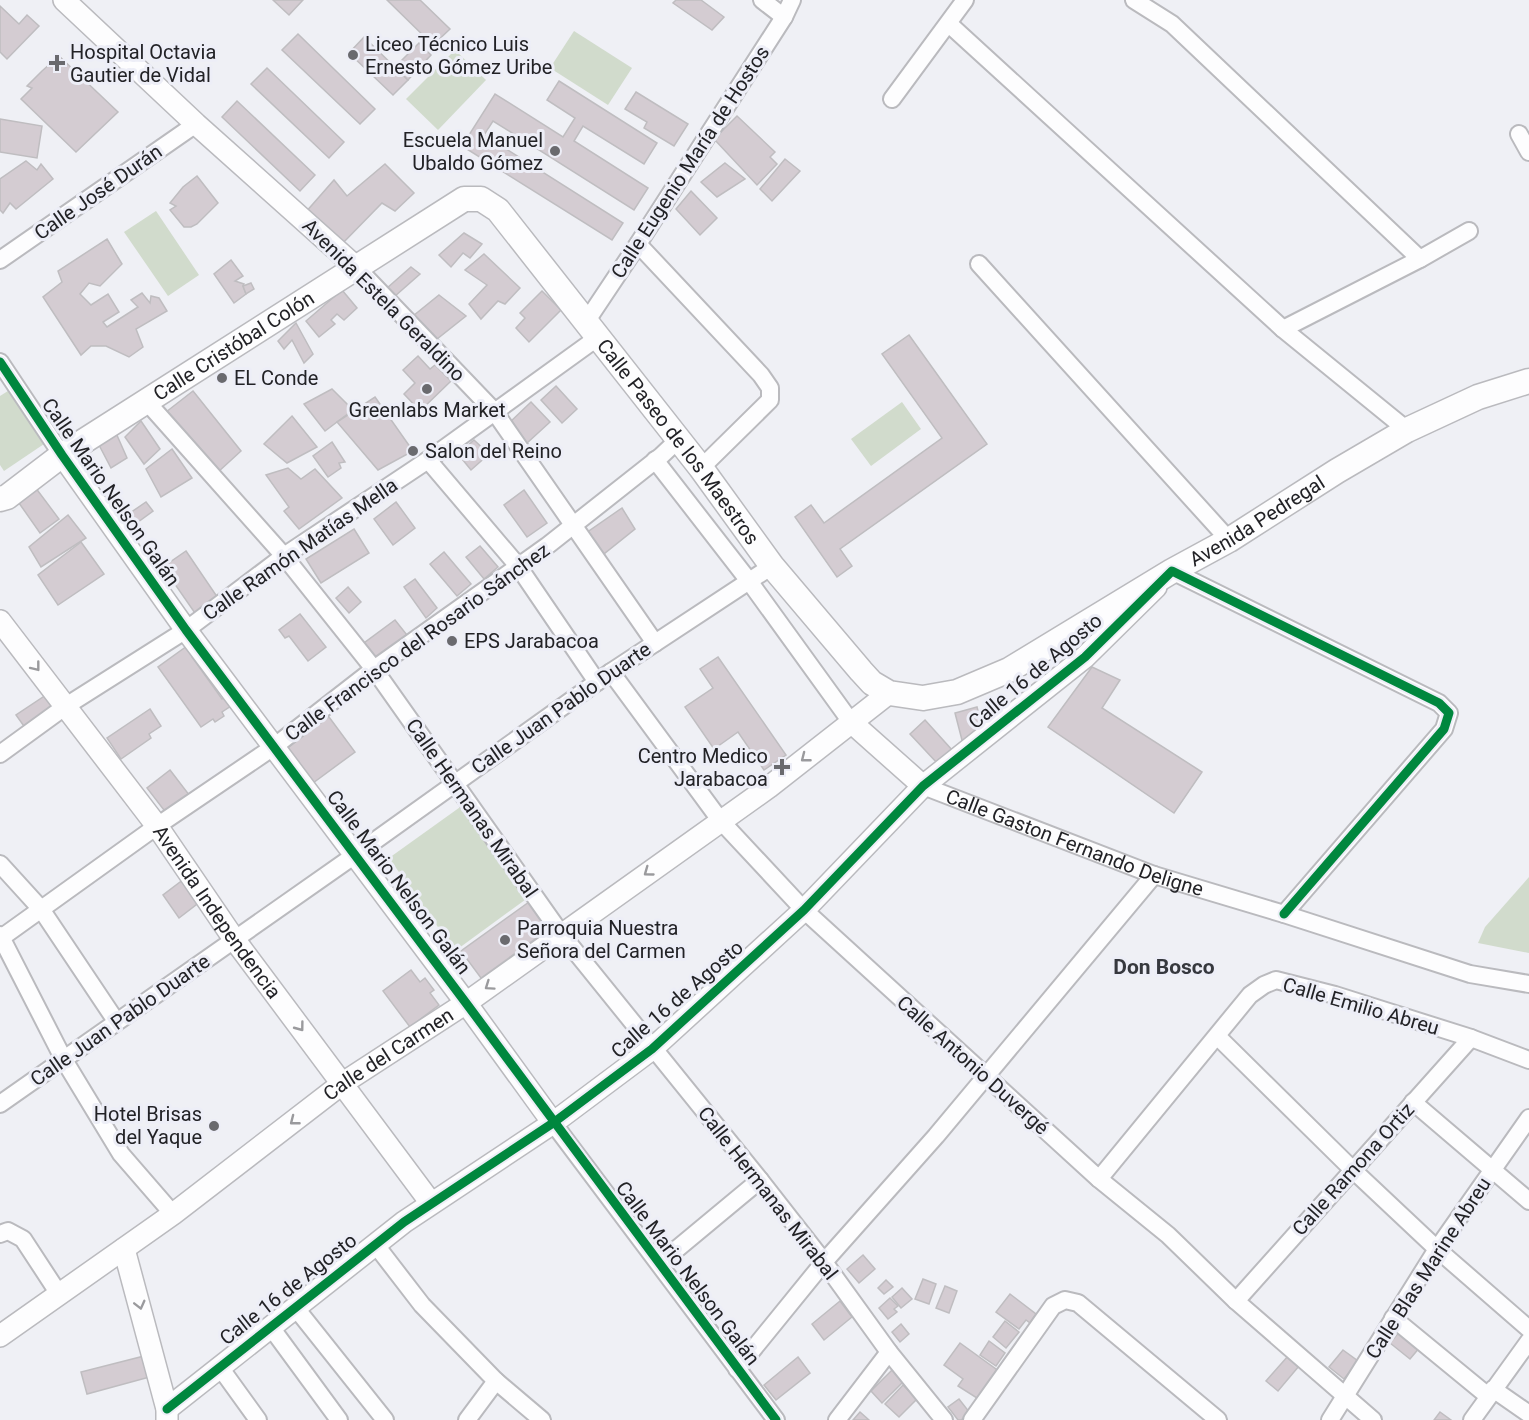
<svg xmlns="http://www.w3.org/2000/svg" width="1529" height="1420" font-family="Roboto,sans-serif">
	<rect width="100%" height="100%" fill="#eff0f5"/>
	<g fill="#d1dbcc">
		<path d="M 574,31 L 632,68 L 608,105 L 550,68 Z"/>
		<path d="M 455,50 L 486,80 L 438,130 L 406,99 Z"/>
		<path d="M 156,211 L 199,275 L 168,296 L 124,232 Z"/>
		<path d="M 8,391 L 44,444 L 4,471 L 0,465 L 0,396 Z"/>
		<path d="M 902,402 L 921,429 L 871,466 L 851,439 Z"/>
		<path d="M 463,805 L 529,897 L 455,951 L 389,858 Z"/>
		<path d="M 1529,877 L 1529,953 L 1478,943 L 1485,927 Z"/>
	</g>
	<g fill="#d4ccd2" stroke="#bfbdc0" stroke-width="1.5">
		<path d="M 273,0 L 303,0 L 289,15 Z"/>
		<path d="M 387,0 L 420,0 L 450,29 L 433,45 Z"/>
		<path d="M 676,0 L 701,0 L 724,17 L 712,30 L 673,3 Z"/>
		<path d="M 0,6 L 19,24 L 27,15 L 39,26 L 7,59 L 0,52 Z"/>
		<path d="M 298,34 L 375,109 L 360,124 L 282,50 Z"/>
		<path d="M 364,37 L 408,80 L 393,95 L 349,53 Z"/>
		<path d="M 419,43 L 431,55 L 408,80 L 395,67 Z"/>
		<path d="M 59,56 L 118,112 L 76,152 L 21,99 L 32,88 L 27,86 L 42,71 Z"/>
		<path d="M 267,68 L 344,142 L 329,158 L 251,84 Z"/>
		<path d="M 559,81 L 657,143 L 644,164 L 583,126 L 574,141 L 648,188 L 634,210 L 493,121 L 484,135 L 623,223 L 612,240 L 462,146 L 495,94 L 563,137 L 575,118 L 547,100 Z"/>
		<path d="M 636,92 L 688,124 L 674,146 L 644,128 L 647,122 L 625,109 Z"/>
		<path d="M 237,101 L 315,175 L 300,191 L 222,117 Z"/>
		<path d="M 737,116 L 775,152 L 770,157 L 777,164 L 757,185 L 714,139 Z"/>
		<path d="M 0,119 L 42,126 L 37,158 L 0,152 Z"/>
		<path d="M 785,159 L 800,171 L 772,201 L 760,189 Z"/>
		<path d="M 26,161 L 37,170 L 41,164 L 53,179 L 16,209 L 10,203 L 3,213 L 0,210 L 0,179 Z"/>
		<path d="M 725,163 L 745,179 L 717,197 L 701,182 Z"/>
		<path d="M 385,164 L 414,193 L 395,211 L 382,203 L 341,245 L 305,213 L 334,180 L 347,196 Z"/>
		<path d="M 197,176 L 218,203 L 197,224 L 191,227 L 184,227 L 170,210 L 176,206 L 170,203 L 183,187 Z"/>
		<path d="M 691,191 L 717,218 L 700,235 L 676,209 Z"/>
		<path d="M 464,233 L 482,244 L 470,258 L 463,253 L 451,267 L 439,255 Z"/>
		<path d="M 107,239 L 122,264 L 100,286 L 89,283 L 80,294 L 91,305 L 108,294 L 119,312 L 103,322 L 107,327 L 138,307 L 131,300 L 142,293 L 150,303 L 151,296 L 159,298 L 167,311 L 136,329 L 143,347 L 129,357 L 106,346 L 91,346 L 81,355 L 43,297 L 62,282 L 58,271 Z"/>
		<path d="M 484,254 L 520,288 L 505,304 L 498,301 L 481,319 L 469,304 L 487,285 L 465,270 Z"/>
		<path d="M 231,260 L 243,276 L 235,281 L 244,284 L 243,286 L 246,294 L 234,303 L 214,274 Z"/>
		<path d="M 411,267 L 420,274 L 394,297 L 387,288 Z"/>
		<path d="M 251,283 L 254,289 L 246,294 L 243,286 Z"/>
		<path d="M 342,290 L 357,308 L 344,320 L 337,314 L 331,320 L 335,324 L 319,337 L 306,321 Z"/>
		<path d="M 542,291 L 561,310 L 529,342 L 516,328 L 525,318 L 520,313 Z"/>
		<path d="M 439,295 L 466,316 L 437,339 L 413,316 Z"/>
		<path d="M 296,323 L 313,354 L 304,363 L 292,340 L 284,349 L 278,341 Z"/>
		<path d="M 909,335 L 987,444 L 840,549 L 852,566 L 837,577 L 795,517 L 811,505 L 824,523 L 942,438 L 882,354 Z"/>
		<path d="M 418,356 L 430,369 L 435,365 L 451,381 L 420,411 L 404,394 L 415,383 L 403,370 Z"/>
		<path d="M 556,386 L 577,409 L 562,423 L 541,400 Z"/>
		<path d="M 332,389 L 353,410 L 325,431 L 304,404 Z"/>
		<path d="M 193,391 L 241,451 L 217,473 L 166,412 Z"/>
		<path d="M 375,397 L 413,451 L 378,470 L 337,422 Z"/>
		<path d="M 531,402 L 550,422 L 526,444 L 508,424 Z"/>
		<path d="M 292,416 L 317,447 L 287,463 L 264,444 Z"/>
		<path d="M 141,421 L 160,449 L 144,464 L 125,437 Z"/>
		<path d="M 116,433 L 127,458 L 111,468 L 99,445 Z"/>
		<path d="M 474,440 L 489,454 L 471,470 L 458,454 Z"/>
		<path d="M 332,442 L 345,462 L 339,463 L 341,468 L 328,477 L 313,456 Z"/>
		<path d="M 172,449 L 192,478 L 161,497 L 146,469 Z"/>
		<path d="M 288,468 L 301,479 L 315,469 L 342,498 L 299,529 L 284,511 L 289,507 L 266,475 Z"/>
		<path d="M 35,487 L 59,519 L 40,533 L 19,503 Z"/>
		<path d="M 524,490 L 547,523 L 527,537 L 504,505 Z"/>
		<path d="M 146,502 L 153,511 L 134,525 L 127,515 Z"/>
		<path d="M 396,502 L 415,528 L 393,545 L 374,519 Z"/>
		<path d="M 622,508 L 635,529 L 600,557 L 586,533 Z"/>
		<path d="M 68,515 L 86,538 L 41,567 L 29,547 Z"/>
		<path d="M 354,529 L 369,553 L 321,583 L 306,559 Z"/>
		<path d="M 81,542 L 104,574 L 58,605 L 38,575 Z"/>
		<path d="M 480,546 L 498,567 L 484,579 L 466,557 Z"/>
		<path d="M 186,551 L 220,601 L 197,616 L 163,567 Z"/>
		<path d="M 444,552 L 471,584 L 457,596 L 430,564 Z"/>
		<path d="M 415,579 L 437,608 L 426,618 L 404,587 Z"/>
		<path d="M 348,587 L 361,602 L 349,613 L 336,598 Z"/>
		<path d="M 300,614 L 326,647 L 308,661 L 289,636 L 285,638 L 279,630 Z"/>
		<path d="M 395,620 L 407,635 L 376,658 L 364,643 Z"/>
		<path d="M 187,646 L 194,656 L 192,657 L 222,699 L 225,697 L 231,706 L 222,712 L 224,716 L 215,722 L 213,719 L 201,727 L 158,667 Z"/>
		<path d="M 718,657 L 786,755 L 764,770 L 738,732 L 714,749 L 685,707 L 713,688 L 700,669 Z"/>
		<path d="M 1092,667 L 1120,680 L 1102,708 L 1202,772 L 1174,813 L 1048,727 Z"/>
		<path d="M 52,691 L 62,706 L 26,729 L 16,715 Z"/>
		<path d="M 977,707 L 985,738 L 963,744 L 955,713 Z"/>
		<path d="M 150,709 L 161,726 L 149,734 L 151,738 L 121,759 L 107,738 Z"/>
		<path d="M 329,717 L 355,752 L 313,783 L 287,748 Z"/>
		<path d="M 925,720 L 953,751 L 938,764 L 910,734 Z"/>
		<path d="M 170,770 L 190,796 L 167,814 L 147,788 Z"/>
		<path d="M 184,879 L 201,901 L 179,918 L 163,895 Z"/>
		<path d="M 529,902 L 549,929 L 481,978 L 461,951 Z"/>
		<path d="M 411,970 L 420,982 L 425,978 L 434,990 L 430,993 L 439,1005 L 410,1027 L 383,991 Z"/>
		<path d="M 863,1255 L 875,1269 L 859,1283 L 847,1269 Z"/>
		<path d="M 923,1279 L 936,1284 L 929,1304 L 915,1299 Z"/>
		<path d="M 886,1280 L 893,1287 L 884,1294 L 878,1288 Z"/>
		<path d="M 945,1286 L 957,1291 L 949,1313 L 936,1308 Z"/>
		<path d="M 902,1288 L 912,1299 L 901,1308 L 892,1297 Z"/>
		<path d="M 1010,1294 L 1036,1314 L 1030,1323 L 1026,1320 L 1019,1329 L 996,1312 Z"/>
		<path d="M 890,1298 L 898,1306 L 894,1309 L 897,1312 L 888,1319 L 879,1308 Z"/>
		<path d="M 840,1301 L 852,1317 L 824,1340 L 812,1324 Z"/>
		<path d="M 1005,1321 L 1019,1332 L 1006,1348 L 993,1337 Z"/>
		<path d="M 901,1324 L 909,1334 L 900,1342 L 892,1332 Z"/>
		<path d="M 1400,1331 L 1420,1347 L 1410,1359 L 1390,1343 Z"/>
		<path d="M 989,1341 L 1005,1353 L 996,1366 L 980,1355 Z"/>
		<path d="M 960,1343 L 1000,1372 L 980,1400 L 958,1386 L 963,1379 L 944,1365 Z"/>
		<path d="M 1343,1350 L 1358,1361 L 1344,1379 L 1329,1367 Z"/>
		<path d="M 152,1354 L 157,1375 L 87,1394 L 81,1372 Z"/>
		<path d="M 1288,1356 L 1299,1366 L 1278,1391 L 1266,1381 Z"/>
		<path d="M 798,1357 L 810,1373 L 776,1400 L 764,1385 Z"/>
		<path d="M 893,1369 L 904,1381 L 882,1403 L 871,1391 Z"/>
		<path d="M 903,1385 L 917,1399 L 899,1417 L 885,1404 Z"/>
		<path d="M 959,1399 L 970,1413 L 961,1420 L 958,1420 L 948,1407 Z"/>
		<path d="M 860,1412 L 869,1420 L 853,1420 Z"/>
		<path d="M 1440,1412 L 1451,1420 L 1434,1420 Z"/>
	</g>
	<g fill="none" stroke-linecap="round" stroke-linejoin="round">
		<defs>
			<g id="minor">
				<path d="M 762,0 L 784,17"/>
				<path d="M 1134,0 L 1172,24 L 1420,259"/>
				<path d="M 949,24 L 1283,329 L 1407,430"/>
				<path d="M 892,99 L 965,0"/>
				<path d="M 1519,134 L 1529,152"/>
				<path d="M 638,244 L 761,375 L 770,388 L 770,400 L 701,468"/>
				<path d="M 0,260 L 196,124"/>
				<path d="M 979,264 L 1229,540"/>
				<path d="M 357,268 L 494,411 L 655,643"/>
				<path d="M 586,322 L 638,244 L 784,17 L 792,0"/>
				<path d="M 1283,329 L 1420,259 L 1469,231"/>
				<path d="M 0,362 L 62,455"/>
				<path d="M 147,402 L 284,556 L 374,669 L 562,935 L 760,1180 L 824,1262 L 889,1352 L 944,1420"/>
				<path d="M 428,460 L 518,566 L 597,682"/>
				<path d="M 655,460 L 749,581 L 851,722"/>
				<path d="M 1172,571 L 1439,703 L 1449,713 L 1444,729 L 1284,914"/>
				<path d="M 611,672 L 720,820 L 804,910 L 1099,1179 L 1168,1235 L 1236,1301 L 1373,1420"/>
				<path d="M 0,754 L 66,706 L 186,630 L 284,556 L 428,460 L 597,338"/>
				<path id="s1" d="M 923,786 L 1154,875 L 1284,914 L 1470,974 L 1529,984"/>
				<path d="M 0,864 L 41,909 L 116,1021"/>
				<path d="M 0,935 L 64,1060 L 121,1154 L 173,1214"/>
				<path d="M 1,938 L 157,826 L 275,746 L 374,669 L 547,546 L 661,456 L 678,440"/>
				<path d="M 1217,1036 L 1353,1170 L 1437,1249 L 1529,1329"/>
				<path d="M 1413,1102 L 1529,1201"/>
				<path d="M 0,1104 L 355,855 L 611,672 L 772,566"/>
				<path d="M 553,1123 L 776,1420"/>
				<path d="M 1099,1179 L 1250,995 L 1264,985 L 1276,980 L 1335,995 L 1471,1038 L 1529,1060"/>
				<path d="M 0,1234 L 8,1231 L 23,1239 L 59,1294"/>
				<path d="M 375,1244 L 422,1305 L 496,1381 L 542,1420"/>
				<path d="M 660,1263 L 760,1180"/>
				<path d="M 1236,1301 L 1471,1038"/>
				<path d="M 295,1307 L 385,1420"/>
				<path d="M 1393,1318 L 1488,1396"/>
				<path d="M 270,1326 L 339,1420"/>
				<path d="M 219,1366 L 258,1420"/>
				<path d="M 737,1369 L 824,1262 L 936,1136 L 1154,875"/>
				<path d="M 1493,1389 L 1529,1414"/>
				<path d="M 467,1420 L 496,1381"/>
				<path d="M 837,1420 L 889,1352"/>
				<path d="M 972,1420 L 1053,1306 L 1065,1300 L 1078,1303 L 1218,1420"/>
				<path d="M 1330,1420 L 1437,1249 L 1529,1118"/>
				<path d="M 1472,1420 L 1529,1341"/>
			</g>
			<g id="tertiary">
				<path d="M 64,0 L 196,124 L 357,268"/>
				<path d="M 62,455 L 186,630 L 466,1003 L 553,1123"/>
				<path id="s2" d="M 0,621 L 157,826 L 234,939 L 431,1203"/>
				<path d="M 851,722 L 923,786"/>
				<path d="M 124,1249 L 167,1409 L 167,1420"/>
				<path id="s3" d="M 0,1336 L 173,1214 L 343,1083 L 466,1003 L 769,787 L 889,693"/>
				<path d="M 167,1409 L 404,1222 L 553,1123 L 652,1049 L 804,910 L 923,786 L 1085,657 L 1156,587"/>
			</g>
			<g id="secondary">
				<path id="s4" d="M 0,499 L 7,497 L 62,455 L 464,199 L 481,199 L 498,210 L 701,468 L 772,566 L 861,671 L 872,683 L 889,693 L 923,698 L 957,692 L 1009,670 L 1172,571 L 1229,540 L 1337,471 L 1407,430 L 1478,397 L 1529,381"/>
			</g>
		</defs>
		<use href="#minor" stroke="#bababe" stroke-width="20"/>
		<use href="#tertiary" stroke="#bababe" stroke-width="24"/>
		<use href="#secondary" stroke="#bababe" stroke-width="27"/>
		<use href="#minor" stroke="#fdfdfe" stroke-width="16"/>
		<use href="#tertiary" stroke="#fdfdfe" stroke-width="21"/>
		<use href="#secondary" stroke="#fdfdfe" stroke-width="24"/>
		<defs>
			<g id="cycleway">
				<path d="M 0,362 L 62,455 L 186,630 L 466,1003 L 776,1420"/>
				<path d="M 167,1409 L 404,1222 L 553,1123 L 652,1049 L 804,910 L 923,786 L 1085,657 L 1172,571 L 1439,703 L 1449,713 L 1444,729 L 1284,914"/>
			</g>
		</defs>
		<use href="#cycleway" stroke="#edeef7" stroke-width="13"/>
		<use href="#cycleway" stroke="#00873e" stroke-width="9"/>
	</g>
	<defs><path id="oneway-chevron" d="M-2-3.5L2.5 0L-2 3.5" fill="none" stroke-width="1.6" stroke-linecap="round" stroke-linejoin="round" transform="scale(1.5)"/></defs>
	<g stroke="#9a9a9d">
		<use href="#oneway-chevron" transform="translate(36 667) rotate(52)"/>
		<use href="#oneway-chevron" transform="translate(805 758) rotate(142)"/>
		<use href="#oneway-chevron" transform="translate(648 872) rotate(144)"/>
		<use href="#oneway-chevron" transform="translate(489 986) rotate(145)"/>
		<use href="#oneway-chevron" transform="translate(300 1027) rotate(53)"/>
		<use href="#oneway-chevron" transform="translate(294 1121) rotate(142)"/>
		<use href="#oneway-chevron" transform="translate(140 1305) rotate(76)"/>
	</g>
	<g fill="#6a6a6e" stroke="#edeef7" stroke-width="2">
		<circle cx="353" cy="55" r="6"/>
		<path d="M54 54h6v6h6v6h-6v6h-6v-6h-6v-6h6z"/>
		<circle cx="555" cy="151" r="6"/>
		<circle cx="222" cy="378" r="6"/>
		<circle cx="427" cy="389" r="6"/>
		<circle cx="413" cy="451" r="6"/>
		<circle cx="452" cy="641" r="6"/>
		<path d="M779 758h6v6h6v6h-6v6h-6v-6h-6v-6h6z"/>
		<circle cx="505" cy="940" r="6"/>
		<circle cx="214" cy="1126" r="6"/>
	</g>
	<g text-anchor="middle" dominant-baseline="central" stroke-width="6" stroke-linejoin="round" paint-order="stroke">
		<g font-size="20" fill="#222226" stroke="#edeef7" text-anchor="start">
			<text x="365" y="44">Liceo Técnico Luis<tspan x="365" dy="23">Ernesto Gómez Uribe</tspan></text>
			<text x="70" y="52">Hospital Octavia<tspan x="70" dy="23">Gautier de Vidal</tspan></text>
			<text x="543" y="140" text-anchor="end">Escuela Manuel<tspan x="543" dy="23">Ubaldo Gómez</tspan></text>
			<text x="234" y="378">EL Conde</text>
			<text x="427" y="410" text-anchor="middle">Greenlabs Market</text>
			<text x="425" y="451">Salon del Reino</text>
			<text x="464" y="641">EPS Jarabacoa</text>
			<text x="768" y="756" text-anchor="end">Centro Medico<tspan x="768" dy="23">Jarabacoa</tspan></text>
			<text x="517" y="928">Parroquia Nuestra<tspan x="517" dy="23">Señora del Carmen</tspan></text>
			<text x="202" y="1114" text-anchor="end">Hotel Brisas<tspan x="202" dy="23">del Yaque</tspan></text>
		</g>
		<g font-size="20" fill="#222226" stroke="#edeef7">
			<text transform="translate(690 162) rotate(-57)">Calle Eugenio María de Hostos</text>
			<text transform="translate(98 192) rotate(-35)">Calle José Durán</text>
			<text transform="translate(384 300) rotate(45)">Avenida Estela Geraldino</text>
			<text stroke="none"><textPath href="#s4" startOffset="280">Calle Cristóbal Colón</textPath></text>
			<text stroke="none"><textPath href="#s4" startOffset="884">Calle Paseo de los Maestros</textPath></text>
			<text transform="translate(111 492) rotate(55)">Calle Mario Nelson Galán</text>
			<text stroke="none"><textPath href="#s4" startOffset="1628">Avenida Pedregal</textPath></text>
			<text transform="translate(300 549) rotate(-35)">Calle Ramón Matías Mella</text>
			<text transform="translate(417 642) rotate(-36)">Calle Francisco del Rosario Sánchez</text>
			<text transform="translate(1035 671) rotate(-40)">Calle 16 de Agosto</text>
			<text transform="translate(561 708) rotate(-35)">Calle Juan Pablo Duarte</text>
			<text transform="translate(472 808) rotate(55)">Calle Hermanas Mirabal</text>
			<text stroke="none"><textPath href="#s1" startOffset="162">Calle Gaston Fernando Deligne</textPath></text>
			<text transform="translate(399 882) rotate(53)">Calle Mario Nelson Galán</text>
			<text stroke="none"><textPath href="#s2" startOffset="363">Avenida Independencia</textPath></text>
			<text transform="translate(677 999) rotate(-41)">Calle 16 de Agosto</text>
			<text transform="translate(1361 1006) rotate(16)">Calle Emilio Abreu</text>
			<text transform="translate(120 1020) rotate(-35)">Calle Juan Pablo Duarte</text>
			<text stroke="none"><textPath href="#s3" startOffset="480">Calle del Carmen</textPath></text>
			<text transform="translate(973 1065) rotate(42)">Calle Antonio Duvergé</text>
			<text transform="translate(1353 1169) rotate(-48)">Calle Ramona Ortiz</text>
			<text transform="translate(768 1193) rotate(52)">Calle Hermanas Mirabal</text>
			<text transform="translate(1428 1268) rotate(-57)">Calle Blas Marine Abreu</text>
			<text transform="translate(688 1273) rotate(53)">Calle Mario Nelson Galán</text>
			<text transform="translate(288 1289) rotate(-38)">Calle 16 de Agosto</text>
		</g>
		<g font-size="21" font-weight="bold" fill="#36383e" stroke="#edeef7">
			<text x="1164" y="967">Don Bosco</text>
		</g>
	</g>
</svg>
